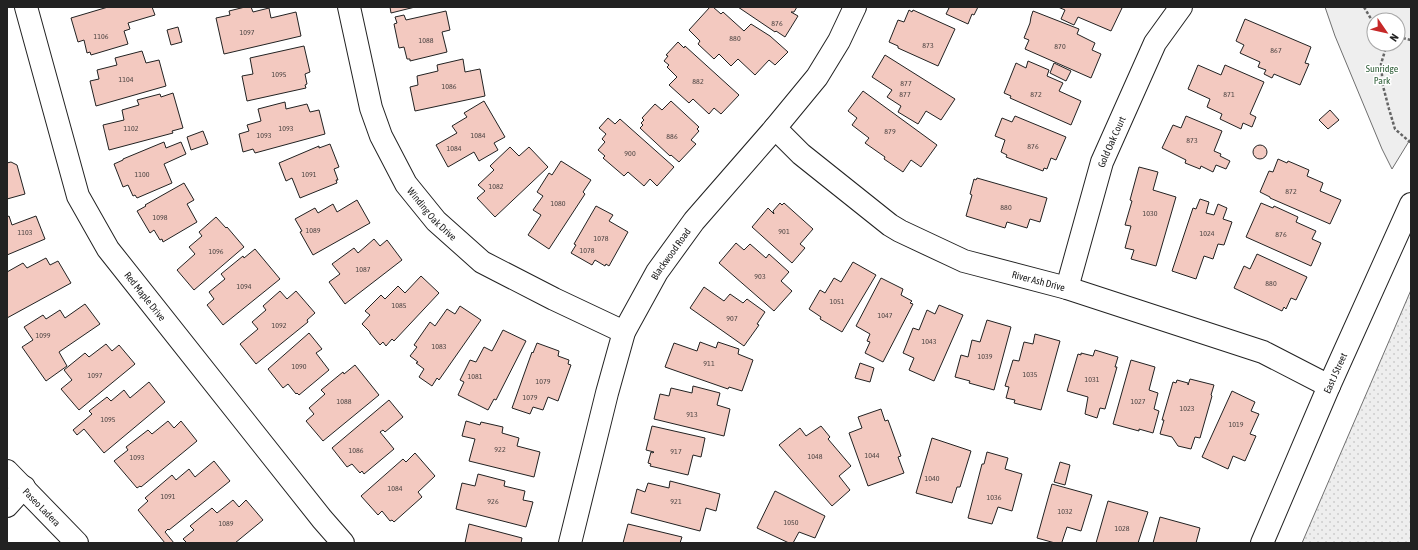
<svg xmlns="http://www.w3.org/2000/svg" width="1418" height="550" font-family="'Asap Condensed',sans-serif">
	<defs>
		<pattern id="grass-dots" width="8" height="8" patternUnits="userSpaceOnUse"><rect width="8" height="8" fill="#eee"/><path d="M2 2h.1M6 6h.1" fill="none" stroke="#ccc" stroke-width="1.8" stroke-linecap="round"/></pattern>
	</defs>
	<rect width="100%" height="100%" fill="#fff"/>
	<path fill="url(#grass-dots)" stroke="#6f6f6f" d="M 1411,290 L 1411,543 L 1302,543 Z"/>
	<path fill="#eee" stroke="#6f6f6f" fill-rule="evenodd" d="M 1325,7 L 1411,7 L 1411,138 L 1392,169 L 1382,149 L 1335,36 ZM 1374,20 L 1398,20 L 1398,44 L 1374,44 Z"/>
	<g fill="#f3c9c0" stroke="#222">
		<path d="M 108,7 L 152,7 L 155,15 L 128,23 L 130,29 L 124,31 L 128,44 L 91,55 L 90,52 L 87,53 L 84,40 L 78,42 L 71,18 Z"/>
		<path d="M 245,7 L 251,7 L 253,12 L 269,8 L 271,18 L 296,12 L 301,36 L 224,54 L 216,18 L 230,15 L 229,11 Z"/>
		<path d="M 390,7 L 415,7 L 391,13 Z"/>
		<path d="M 710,7 L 713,7 L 721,14 L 723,12 L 744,31 L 751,24 L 770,36 L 788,52 L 775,65 L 769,60 L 755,75 L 738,59 L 731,66 L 719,54 L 714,59 L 698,44 L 700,41 L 689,30 Z"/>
		<path d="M 738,7 L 797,7 L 794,12 L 791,12 L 798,16 L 785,37 L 776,31 L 775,32 Z"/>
		<path d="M 946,7 L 978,7 L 974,15 L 972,14 L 968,24 L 946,14 L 949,8 Z"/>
		<path d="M 1058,7 L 1120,7 L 1122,8 L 1111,31 L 1078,17 L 1074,25 L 1061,19 L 1065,10 Z"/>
		<path d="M 909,10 L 912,12 L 913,10 L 955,29 L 938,66 L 898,48 L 898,46 L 889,42 L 898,20 L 904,22 Z"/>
		<path d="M 446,11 L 450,30 L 442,32 L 447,52 L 410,61 L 410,59 L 407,59 L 404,47 L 399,48 L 394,24 L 397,23 L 395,17 L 404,15 L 406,20 Z"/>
		<path d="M 1033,11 L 1079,29 L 1077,34 L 1095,43 L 1092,50 L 1101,54 L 1091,78 L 1025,49 L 1029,40 L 1024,38 L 1030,23 L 1031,17 Z"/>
		<path d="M 1245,19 L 1311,47 L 1305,63 L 1309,64 L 1300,85 L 1274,74 L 1272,78 L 1264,74 L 1266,70 L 1258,67 L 1260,62 L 1240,53 L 1244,45 L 1236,41 Z"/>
		<path d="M 178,27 L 182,42 L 171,45 L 167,30 Z"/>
		<path d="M 678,42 L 684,48 L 685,46 L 739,95 L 721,114 L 714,108 L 709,114 L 693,99 L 689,103 L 669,85 L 677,77 L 667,67 L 669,65 L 664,61 L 668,56 L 666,55 Z"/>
		<path d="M 304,46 L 310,72 L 305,74 L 307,84 L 305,85 L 306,88 L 247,101 L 242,76 L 253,74 L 250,58 Z"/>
		<path d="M 142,51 L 146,63 L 159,60 L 166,86 L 96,106 L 90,81 L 99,79 L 97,70 L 117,65 L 115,58 Z"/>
		<path d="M 885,55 L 955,99 L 941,120 L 926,111 L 918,124 L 898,112 L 901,106 L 887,97 L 892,90 L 872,77 Z"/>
		<path d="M 463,59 L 465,72 L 480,69 L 485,96 L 415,111 L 410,87 L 418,85 L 417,76 L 438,71 L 437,65 Z"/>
		<path d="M 1028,61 L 1049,70 L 1047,76 L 1063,83 L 1059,91 L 1081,101 L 1071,125 L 1010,98 L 1011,96 L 1004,93 L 1016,63 L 1026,68 Z"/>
		<path d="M 1054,63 L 1071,71 L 1066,81 L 1050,73 Z"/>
		<path d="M 1198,65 L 1221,75 L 1225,65 L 1264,82 L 1250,114 L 1256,117 L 1252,127 L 1243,123 L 1241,129 L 1220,119 L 1222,114 L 1207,107 L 1210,99 L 1188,89 Z"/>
		<path d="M 863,91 L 937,145 L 921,167 L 911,160 L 903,172 L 884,159 L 885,157 L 865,143 L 869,138 L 852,125 L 857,118 L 848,111 Z"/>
		<path d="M 173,93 L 183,128 L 172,131 L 173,133 L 109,150 L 103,125 L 124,120 L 122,110 L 139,105 L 137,100 L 160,94 L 161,97 Z"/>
		<path d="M 484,101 L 505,137 L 494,143 L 498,150 L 479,161 L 474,152 L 448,167 L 436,145 L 457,133 L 452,126 L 467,117 L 464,113 Z"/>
		<path d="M 671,101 L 699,127 L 697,129 L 699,131 L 691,140 L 696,144 L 679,162 L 671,155 L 670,156 L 640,128 L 643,125 L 641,123 L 644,120 L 642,118 L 655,104 L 662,110 Z"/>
		<path d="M 285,102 L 286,109 L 307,104 L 310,112 L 319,110 L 325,134 L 255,153 L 253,149 L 243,152 L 239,134 L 249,131 L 247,125 L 261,121 L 258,109 Z"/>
		<path d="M 1330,110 L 1339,120 L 1328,129 L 1319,120 Z"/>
		<path d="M 1015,116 L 1066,137 L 1056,160 L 1051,158 L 1047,169 L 1044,168 L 1043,171 L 1006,157 L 1007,155 L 1001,152 L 1005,140 L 995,136 L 1002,118 L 1012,122 Z"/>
		<path d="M 1186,116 L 1222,131 L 1214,151 L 1221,154 L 1220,156 L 1230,161 L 1226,169 L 1216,165 L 1213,172 L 1201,166 L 1200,169 L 1185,163 L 1186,160 L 1162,148 L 1173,125 L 1181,128 Z"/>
		<path d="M 608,118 L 615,124 L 620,119 L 674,167 L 657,186 L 650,179 L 644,186 L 628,172 L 624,176 L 603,158 L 605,156 L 598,150 L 605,142 L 602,139 L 606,134 L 599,128 Z"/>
		<path d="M 203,131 L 208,144 L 191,150 L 187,137 Z"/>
		<path d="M 164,142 L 166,148 L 181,142 L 186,154 L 164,164 L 172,183 L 137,198 L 135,195 L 133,196 L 128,185 L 123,187 L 114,164 L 123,160 L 123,159 Z"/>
		<path d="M 330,144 L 339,167 L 334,169 L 338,180 L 336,180 L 337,183 L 300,198 L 292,178 L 286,181 L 279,163 L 319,146 L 319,148 Z"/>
		<circle cx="1260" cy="152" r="7"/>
		<path d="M 510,147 L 519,156 L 529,147 L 548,167 L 495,217 L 477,198 L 485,191 L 478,185 L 494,170 L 490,166 Z"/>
		<path d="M 1278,159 L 1287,163 L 1288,161 L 1309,170 L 1307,176 L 1323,183 L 1320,191 L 1341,200 L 1330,224 L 1270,198 L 1270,197 L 1260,192 L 1269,171 L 1273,172 Z"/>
		<path d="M 561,161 L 591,180 L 583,192 L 585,194 L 549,249 L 528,235 L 541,215 L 533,210 L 543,196 L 537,192 L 549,173 L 552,175 Z"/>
		<path d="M 11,162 L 17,165 L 25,194 L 7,199 L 7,163 Z"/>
		<path d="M 1139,167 L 1158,172 L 1153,190 L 1176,197 L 1156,266 L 1131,259 L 1134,250 L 1125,248 L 1131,226 L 1125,225 L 1132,201 L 1130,200 Z"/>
		<path d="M 977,178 L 1047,198 L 1040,222 L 1030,219 L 1027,228 L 1007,222 L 1005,228 L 966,216 L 972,195 L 970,194 L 974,179 L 976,180 Z"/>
		<path d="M 184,183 L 194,200 L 187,204 L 197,222 L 163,242 L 162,239 L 160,240 L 154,230 L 150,233 L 137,211 L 146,206 L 145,205 Z"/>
		<path d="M 1200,199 L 1209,202 L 1206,213 L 1214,215 L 1218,204 L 1227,208 L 1223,219 L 1232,222 L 1224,245 L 1218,244 L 1213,259 L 1204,256 L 1196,279 L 1172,271 L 1193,208 L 1196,209 Z"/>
		<path d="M 357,200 L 370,223 L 313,255 L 300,232 L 302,231 L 295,219 L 315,208 L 318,213 L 333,204 L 337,212 Z"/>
		<path d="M 780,203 L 782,205 L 784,203 L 813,229 L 800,244 L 805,248 L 792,263 L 752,227 L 768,208 L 774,214 L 773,211 Z"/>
		<path d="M 1261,203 L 1273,208 L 1274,206 L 1298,217 L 1296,222 L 1316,231 L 1312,239 L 1321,243 L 1311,266 L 1246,237 Z"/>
		<path d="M 596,206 L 613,215 L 609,221 L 628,232 L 609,266 L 606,264 L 605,266 L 595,260 L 592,265 L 571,253 L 576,245 L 574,244 Z"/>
		<path d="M 9,216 L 12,225 L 36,216 L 45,239 L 7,255 L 7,217 Z"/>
		<path d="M 216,217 L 226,228 L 227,227 L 244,247 L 194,290 L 177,270 L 195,254 L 189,247 L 202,236 L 199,232 Z"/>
		<path d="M 374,239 L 380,246 L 387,240 L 402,260 L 345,304 L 329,282 L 340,274 L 332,264 L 354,248 L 358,253 Z"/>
		<path d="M 736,243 L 744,250 L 750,244 L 766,258 L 769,254 L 789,272 L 781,281 L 792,291 L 774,311 L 719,263 Z"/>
		<path d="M 255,249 L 280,279 L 223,325 L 207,305 L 214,299 L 209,292 L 225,279 L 221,274 L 243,256 L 244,258 Z"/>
		<path d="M 1257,254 L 1307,277 L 1296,300 L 1291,298 L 1286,309 L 1284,307 L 1282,311 L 1234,288 L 1244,266 L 1250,269 Z"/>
		<path d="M 46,258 L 50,265 L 58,261 L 71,283 L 7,318 L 7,272 L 23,263 L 27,268 Z"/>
		<path d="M 853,262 L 876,275 L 842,332 L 820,319 L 821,317 L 809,309 L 820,290 L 825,293 L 834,278 L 841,282 Z"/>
		<path d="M 421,276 L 439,293 L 394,341 L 392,339 L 386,346 L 383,342 L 380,345 L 370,333 L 370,332 L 362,324 L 370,315 L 365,311 L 381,295 L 385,299 L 398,286 L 405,293 Z"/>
		<path d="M 881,278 L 903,289 L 901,295 L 912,301 L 910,303 L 913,304 L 883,362 L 865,353 L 870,342 L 867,341 L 870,334 L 856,326 Z"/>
		<path d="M 704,287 L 724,301 L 730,294 L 743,303 L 747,299 L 765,312 L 757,324 L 759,325 L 744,346 L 690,308 Z"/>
		<path d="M 280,291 L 287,299 L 296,291 L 315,313 L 307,320 L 308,322 L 256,364 L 240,344 L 258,329 L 252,322 L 266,310 L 263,306 Z"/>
		<path d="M 85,304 L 100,324 L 59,352 L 67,366 L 46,381 L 22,347 L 33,340 L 24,327 L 43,315 L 46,319 L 60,310 L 65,318 Z"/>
		<path d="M 939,305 L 963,315 L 934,381 L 909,370 L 914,358 L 903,353 L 913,328 L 919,330 L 927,310 L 935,314 Z"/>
		<path d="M 460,306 L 481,320 L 439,380 L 437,378 L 432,386 L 419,377 L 424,369 L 416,363 L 418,362 L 410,356 L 417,347 L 414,345 L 430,322 L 435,326 L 447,309 L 455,314 Z"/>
		<path d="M 987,320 L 1011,327 L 994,390 L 969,383 L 970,381 L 955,377 L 961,355 L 968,357 L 972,340 L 980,342 Z"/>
		<path d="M 503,330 L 526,341 L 496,400 L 494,399 L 488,410 L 458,395 L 464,382 L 460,380 L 470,360 L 476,362 L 484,347 L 492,351 Z"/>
		<path d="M 309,333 L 322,349 L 316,353 L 329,370 L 299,395 L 297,393 L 296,394 L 288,384 L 283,388 L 268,369 Z"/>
		<path d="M 1035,334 L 1060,341 L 1041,410 L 1014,403 L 1015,400 L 1006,398 L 1009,387 L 1005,386 L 1013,360 L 1019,361 L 1024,342 L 1033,344 Z"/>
		<path d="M 700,342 L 716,348 L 718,342 L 739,349 L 738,354 L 753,360 L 742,391 L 729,387 L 728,389 L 665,367 L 674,343 L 697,351 Z"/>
		<path d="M 537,343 L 559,351 L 558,356 L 569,360 L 568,364 L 571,365 L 558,401 L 548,397 L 543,410 L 533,407 L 530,414 L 512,408 L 532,352 L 533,353 Z"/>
		<path d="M 106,344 L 112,351 L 119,345 L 135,364 L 79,410 L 61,389 L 72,380 L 64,370 L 85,353 L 89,357 Z"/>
		<path d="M 1095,350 L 1118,357 L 1115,367 L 1117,367 L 1105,409 L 1100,408 L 1097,418 L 1085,414 L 1088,397 L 1067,391 L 1078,354 L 1081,355 L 1081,353 L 1093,356 Z"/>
		<path d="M 1131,360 L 1155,367 L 1149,390 L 1158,393 L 1154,409 L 1159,411 L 1153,433 L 1139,429 L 1139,431 L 1113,424 Z"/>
		<path d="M 860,363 L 874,368 L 870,382 L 855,378 Z"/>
		<path d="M 355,365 L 379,395 L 323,441 L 306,421 L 314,414 L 309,408 L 325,394 L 321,390 L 343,372 L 344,374 Z"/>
		<path d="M 1190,379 L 1214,385 L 1211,395 L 1212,396 L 1200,438 L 1195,437 L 1191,449 L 1178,446 L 1172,437 L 1160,434 L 1164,420 L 1162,420 L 1173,382 L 1176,383 L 1177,380 L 1188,383 L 1188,385 Z"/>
		<path d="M 149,382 L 165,402 L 104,453 L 84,429 L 77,435 L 73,430 L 92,414 L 89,411 L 107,397 L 111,401 L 124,390 L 130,398 Z"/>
		<path d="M 693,386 L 720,393 L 717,405 L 730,409 L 724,436 L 654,419 L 660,394 L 669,396 L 671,388 L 692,393 Z"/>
		<path d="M 1232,391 L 1255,402 L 1251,411 L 1259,414 L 1250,434 L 1256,436 L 1245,461 L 1233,456 L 1228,469 L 1202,457 Z"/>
		<path d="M 389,400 L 403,417 L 385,432 L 383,430 L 380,432 L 394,449 L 364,474 L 362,471 L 360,473 L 352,464 L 347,467 L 332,448 Z"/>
		<path d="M 881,409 L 885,421 L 888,420 L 901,456 L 898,457 L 904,473 L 868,486 L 849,433 L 862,428 L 858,417 Z"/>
		<path d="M 168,421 L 174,428 L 181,421 L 197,441 L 141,487 L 140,486 L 137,488 L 114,461 L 128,450 L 126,447 L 148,430 L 152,434 Z"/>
		<path d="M 466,421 L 480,425 L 481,422 L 503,427 L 502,433 L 519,438 L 517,446 L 540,452 L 534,477 L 469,461 L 475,439 L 462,436 Z"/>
		<path d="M 652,426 L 705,438 L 701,457 L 693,455 L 688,475 L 650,466 L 651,464 L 648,463 L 651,452 L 653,453 L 654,452 L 646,450 Z"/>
		<path d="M 821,426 L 830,437 L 828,439 L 851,466 L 839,476 L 850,490 L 832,506 L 779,445 L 800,428 L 806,436 Z"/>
		<path d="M 932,438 L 971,451 L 960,487 L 957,487 L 952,503 L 916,493 Z"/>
		<path d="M 987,452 L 1008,458 L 1005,469 L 1022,474 L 1012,511 L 998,507 L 992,524 L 968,518 L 982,464 L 984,464 Z"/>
		<path d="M 415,453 L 435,476 L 418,492 L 422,497 L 394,522 L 392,520 L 390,521 L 382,511 L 378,515 L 361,496 L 403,459 L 406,462 Z"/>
		<path d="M 214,461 L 230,481 L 169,530 L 168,529 L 165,532 L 174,543 L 165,543 L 138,510 L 148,501 L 145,498 L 172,475 L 176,480 L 189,469 L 195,477 Z"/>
		<path d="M 1060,462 L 1070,465 L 1065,485 L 1054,482 Z"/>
		<path d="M 478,474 L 505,481 L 504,486 L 525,491 L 523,500 L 533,502 L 526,527 L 456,509 L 462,483 L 475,486 Z"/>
		<path d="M 670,481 L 720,494 L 716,511 L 706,508 L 700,531 L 631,513 L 637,489 L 645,492 L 648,483 L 669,488 Z"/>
		<path d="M 1052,484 L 1092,495 L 1081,531 L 1067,527 L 1062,542 L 1061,543 L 1055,543 L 1037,538 Z"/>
		<path d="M 775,491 L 825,516 L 815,538 L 799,532 L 793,543 L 789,543 L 757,528 Z"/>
		<path d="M 233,500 L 239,507 L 246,500 L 263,520 L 235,543 L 187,543 L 183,539 L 194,530 L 190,526 L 212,508 L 217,513 Z"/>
		<path d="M 1108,501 L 1148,512 L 1138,543 L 1096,543 Z"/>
		<path d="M 1160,517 L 1200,528 L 1196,543 L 1153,543 Z"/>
		<path d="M 469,524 L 522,538 L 521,543 L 465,543 Z"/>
		<path d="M 628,524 L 682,537 L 680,543 L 623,543 Z"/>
	</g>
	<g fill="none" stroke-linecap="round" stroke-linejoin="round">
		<defs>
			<g id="minor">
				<path id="s1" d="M 26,7 L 78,196 L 108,249 L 322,519 L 343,543"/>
				<path id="s2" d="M 349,7 L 371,108 L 381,136 L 406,184 L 436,221 L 482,262 L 554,299 L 624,332"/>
				<path id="s3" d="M 775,128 L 801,154 L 890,225 L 900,231 L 964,261 L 1067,288 L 1263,352 L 1329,386"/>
				<path id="s4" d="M 1067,288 L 1102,162 L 1155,43 L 1181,7"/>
				<path id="s5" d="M 7,471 L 77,543"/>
				<path d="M 7,506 L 24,487"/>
				<path id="s6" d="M 570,543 L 607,393 L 624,332 L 657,272 L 694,221 L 775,128 L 817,77 L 839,41 L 855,7"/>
				<path id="s7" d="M 1262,543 L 1329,386 L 1411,204"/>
			</g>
		</defs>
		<use href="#minor" stroke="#222" stroke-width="24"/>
		<g stroke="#646464" stroke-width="2.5" stroke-dasharray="3 2" stroke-linecap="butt">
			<path d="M 1364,7 L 1374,24"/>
			<path d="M 1398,37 L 1411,40"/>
			<path d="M 1387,44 L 1381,64 L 1383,86 L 1389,109 L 1395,129 L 1411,143"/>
		</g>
		<use href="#minor" stroke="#fff" stroke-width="22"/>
	</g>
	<g text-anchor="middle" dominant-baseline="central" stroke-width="3" stroke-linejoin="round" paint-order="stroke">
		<g font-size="8" fill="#564c4a">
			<text x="777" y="23">876</text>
			<text x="247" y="32">1097</text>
			<text x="101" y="36">1106</text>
			<text x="735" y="38">880</text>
			<text x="426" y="40">1088</text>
			<text x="928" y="45">873</text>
			<text x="1060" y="46">870</text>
			<text x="1276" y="50">867</text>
			<text x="279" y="74">1095</text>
			<text x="126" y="79">1104</text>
			<text x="698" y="81">882</text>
			<text x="906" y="83">877</text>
			<text x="449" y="86">1086</text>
			<text x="905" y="94">877</text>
			<text x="1036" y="94">872</text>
			<text x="1229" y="94">871</text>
			<text x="131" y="128">1102</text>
			<text x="286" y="128">1093</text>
			<text x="890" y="131">879</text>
			<text x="264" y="135">1093</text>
			<text x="478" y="135">1084</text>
			<text x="672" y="136">886</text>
			<text x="1192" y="140">873</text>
			<text x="1033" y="146">876</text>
			<text x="454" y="148">1084</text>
			<text x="630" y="153">900</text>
			<text x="142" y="174">1100</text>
			<text x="309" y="174">1091</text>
			<text x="496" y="186">1082</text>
			<text x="1291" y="191">872</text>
			<text x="558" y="203">1080</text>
			<text x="1006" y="207">880</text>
			<text x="1150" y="213">1030</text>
			<text x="160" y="217">1098</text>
			<text x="313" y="230">1089</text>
			<text x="784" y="231">901</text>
			<text x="25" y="232">1103</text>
			<text x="1207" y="233">1024</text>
			<text x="1281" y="234">876</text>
			<text x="601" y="238">1078</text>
			<text x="587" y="250">1078</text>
			<text x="216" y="251">1096</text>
			<text x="363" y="269">1087</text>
			<text x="760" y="276">903</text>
			<text x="1271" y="283">880</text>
			<text x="244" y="286">1094</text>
			<text x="837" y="301">1051</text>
			<text x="399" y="305">1085</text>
			<text x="885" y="315">1047</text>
			<text x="732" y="318">907</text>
			<text x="279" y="325">1092</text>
			<text x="43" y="335">1099</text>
			<text x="929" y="341">1043</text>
			<text x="439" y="346">1083</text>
			<text x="985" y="356">1039</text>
			<text x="709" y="363">911</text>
			<text x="299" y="366">1090</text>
			<text x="1030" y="374">1035</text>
			<text x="95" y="375">1097</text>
			<text x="475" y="376">1081</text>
			<text x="1092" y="379">1031</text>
			<text x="543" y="381">1079</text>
			<text x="530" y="397">1079</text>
			<text x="344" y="401">1088</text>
			<text x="1138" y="401">1027</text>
			<text x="1187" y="408">1023</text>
			<text x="692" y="414">913</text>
			<text x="108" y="419">1095</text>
			<text x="1236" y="424">1019</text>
			<text x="500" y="449">922</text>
			<text x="356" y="450">1086</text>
			<text x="676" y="451">917</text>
			<text x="872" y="455">1044</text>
			<text x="815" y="456">1048</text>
			<text x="137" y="457">1093</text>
			<text x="932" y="478">1040</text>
			<text x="395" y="488">1084</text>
			<text x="168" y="496">1091</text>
			<text x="994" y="497">1036</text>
			<text x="493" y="501">926</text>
			<text x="676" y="501">921</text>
			<text x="1065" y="511">1032</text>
			<text x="791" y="522">1050</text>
			<text x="226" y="523">1089</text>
			<text x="1122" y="528">1028</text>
		</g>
		<g font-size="10" fill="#2f5e38" stroke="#fff">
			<text x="1382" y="68">Sunridge<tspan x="1382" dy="12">Park</tspan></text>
		</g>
		<g font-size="10" fill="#222" stroke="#fff">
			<text stroke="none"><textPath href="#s4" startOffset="153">Gold Oak Court</textPath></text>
			<text stroke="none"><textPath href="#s2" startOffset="227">Winding Oak Drive</textPath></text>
			<text stroke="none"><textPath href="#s6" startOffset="309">Blackwood Road</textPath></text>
			<text stroke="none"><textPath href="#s3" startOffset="310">River Ash Drive</textPath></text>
			<text stroke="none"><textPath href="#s1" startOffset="317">Red Maple Drive</textPath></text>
			<text stroke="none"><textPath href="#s7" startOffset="185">East J Street</textPath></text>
			<text stroke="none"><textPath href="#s5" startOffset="50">Paseo Ladera</textPath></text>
		</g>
	</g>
	<rect width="1418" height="550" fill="none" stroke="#222222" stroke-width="16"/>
	<g transform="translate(1386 32) rotate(124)"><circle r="19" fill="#ffffff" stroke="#a7a7a7"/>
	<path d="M0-3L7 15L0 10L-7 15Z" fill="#c62828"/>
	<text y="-6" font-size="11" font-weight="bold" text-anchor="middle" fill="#222222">N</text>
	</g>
</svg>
